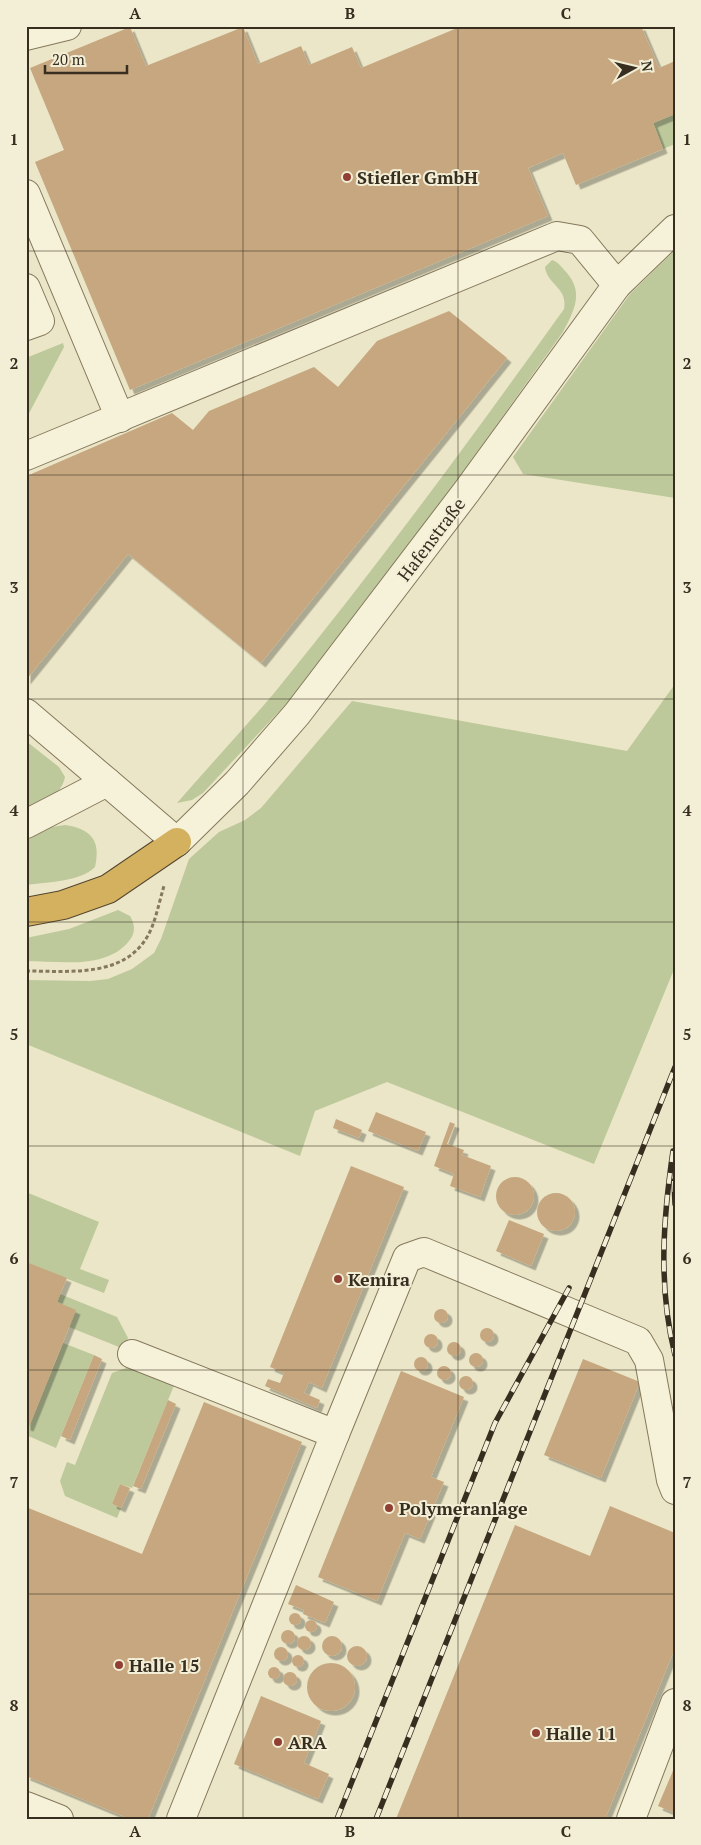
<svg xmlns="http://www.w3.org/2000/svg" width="701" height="1845" font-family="'PT Serif',serif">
	<defs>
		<filter id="shadow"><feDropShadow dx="4.5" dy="4.5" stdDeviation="0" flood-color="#0004"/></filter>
	</defs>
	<rect width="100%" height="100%" fill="#ebe6c7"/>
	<g fill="#bdc99b">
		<path d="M 675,114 L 675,144 L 663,149 L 653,123 Z"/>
		<path d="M 675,250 L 675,498 L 523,474 L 513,457 L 630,294 Z"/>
		<path d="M 552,260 C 559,262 562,268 567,273 C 584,293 574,311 563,332 L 457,480 L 287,703 L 203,793 L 192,800 L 177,803 C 209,766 243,730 275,692 C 376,568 471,439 564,309 C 568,287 547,285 545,267 Z"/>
		<path d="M 63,343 L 64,347 L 26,419 L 26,358 Z"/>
		<path d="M 675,684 L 675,967 L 594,1164 L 387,1082 L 315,1111 L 300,1156 L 26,1044 L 26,980 L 90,981 L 108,979 L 132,969 L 154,953 L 161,939 L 189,859 L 219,832 L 245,820 L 261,808 L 352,701 L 627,751 Z"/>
		<path d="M 26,741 L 59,767 L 65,777 C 61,796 42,804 26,813 Z"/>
		<path d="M 65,825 C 91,829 101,840 95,867 C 80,882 47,882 26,885 L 26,836 L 38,829 Z"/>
		<path d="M 118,910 L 130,916 C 135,924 136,933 129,941 C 106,970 60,961 26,961 L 26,938 L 69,929 Z"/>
		<path d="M 26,1192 L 99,1222 L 80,1269 L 109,1280 L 104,1293 L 26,1263 Z"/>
		<path d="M 60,1294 L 117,1317 L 128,1338 L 124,1349 L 69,1327 L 57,1302 Z"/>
		<path d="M 63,1343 L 94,1355 L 56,1448 L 26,1435 L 26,1433 Z"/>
		<path d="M 132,1366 L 175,1383 L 132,1488 L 120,1484 L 112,1504 L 121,1508 L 117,1518 L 65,1496 L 60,1481 L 67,1462 L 75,1465 L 112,1373 Z"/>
	</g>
	<g fill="#c6a77f" filter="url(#shadow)">
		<path d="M 462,26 L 641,26 L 659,68 L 675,61 L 675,114 L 653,123 L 663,149 L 576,185 L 563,153 L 528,168 L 548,216 L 130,390 L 35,162 L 64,150 L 30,68 L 130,27 L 146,66 L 243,27 L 258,64 L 301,46 L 309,65 L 352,47 L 361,68 Z"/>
		<path d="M 449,311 L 507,358 L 261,663 L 128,554 L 26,680 L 26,479 L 29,475 L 172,413 L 193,430 L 209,411 L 314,367 L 338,387 L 377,341 Z"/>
		<path d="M 376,1112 L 426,1132 L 418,1151 L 368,1131 Z"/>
		<path d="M 336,1119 L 362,1130 L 359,1138 L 333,1128 Z"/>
		<path d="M 450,1122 L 455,1124 L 447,1144 L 464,1150 L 462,1155 L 491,1166 L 480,1197 L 450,1186 L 454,1174 L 434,1166 Z"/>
		<path d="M 351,1166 L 404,1187 L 322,1388 L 309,1382 L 304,1393 L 320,1400 L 317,1408 L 265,1386 L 268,1379 L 280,1383 L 284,1373 L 270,1367 Z"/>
		<circle cx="515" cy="1196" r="19"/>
		<circle cx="556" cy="1212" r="19"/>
		<path d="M 509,1220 L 544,1234 L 531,1266 L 496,1251 Z"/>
		<path d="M 26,1262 L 67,1278 L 57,1302 L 76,1310 L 29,1427 L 26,1426 Z"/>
		<circle cx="441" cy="1316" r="7"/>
		<circle cx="487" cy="1335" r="7"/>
		<circle cx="431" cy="1341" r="7"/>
		<circle cx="454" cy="1349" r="7"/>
		<circle cx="476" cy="1360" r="7"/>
		<path d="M 94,1355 L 102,1359 L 70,1440 L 61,1436 Z"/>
		<circle cx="421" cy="1364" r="7"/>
		<path d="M 583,1359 L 640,1382 L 601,1478 L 544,1455 Z"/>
		<circle cx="444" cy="1373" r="7"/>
		<path d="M 401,1371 L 464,1397 L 431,1477 L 444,1482 L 420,1539 L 405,1533 L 377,1601 L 318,1577 Z"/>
		<circle cx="466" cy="1383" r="7"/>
		<path d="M 168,1400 L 176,1404 L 141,1489 L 133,1486 Z"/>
		<path d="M 204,1402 L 302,1442 L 148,1819 L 130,1819 L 26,1776 L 26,1507 L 142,1554 Z"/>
		<path d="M 120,1484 L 130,1488 L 121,1508 L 112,1504 Z"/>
		<path d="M 610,1506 L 675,1533 L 675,1648 L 605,1819 L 396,1819 L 515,1525 L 590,1556 Z"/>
		<path d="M 296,1585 L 334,1602 L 325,1623 L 303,1614 L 304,1610 L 288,1604 Z"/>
		<circle cx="295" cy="1619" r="6"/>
		<circle cx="311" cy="1626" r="6"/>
		<circle cx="288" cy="1637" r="7"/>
		<circle cx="332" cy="1646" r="10"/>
		<circle cx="304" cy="1643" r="7"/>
		<circle cx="357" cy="1656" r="10"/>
		<circle cx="281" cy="1654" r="7"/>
		<circle cx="298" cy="1661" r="6"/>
		<circle cx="331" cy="1687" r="24"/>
		<circle cx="274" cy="1673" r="6"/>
		<circle cx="290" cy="1679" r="7"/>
		<path d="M 261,1696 L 321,1721 L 304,1763 L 329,1774 L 318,1799 L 234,1764 Z"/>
		<path d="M 675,1766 L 675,1813 L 658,1806 Z"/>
	</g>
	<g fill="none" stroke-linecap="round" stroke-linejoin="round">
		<defs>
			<g id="minor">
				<path d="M 26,36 L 67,26"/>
				<path d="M 26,194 L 120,418"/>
				<path d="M 26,288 L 40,321 L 26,326"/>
				<path d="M 26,456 L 557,236 L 580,240 L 617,285"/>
				<path d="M 26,713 L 107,782"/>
				<path d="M 26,824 L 107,782 L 177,842 L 237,783 L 297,714 L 467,491 L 617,285 L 675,229"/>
				<path d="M 132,1354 L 335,1434 L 181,1819"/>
				<path d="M 335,1434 L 407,1258 L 424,1252 L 638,1341 L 649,1360 L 671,1480 L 675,1490"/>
				<path d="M 26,1806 L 59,1819"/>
				<path d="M 631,1819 L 675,1703"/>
			</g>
			<path id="highway" d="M 26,912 L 63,905 L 108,889 L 177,842"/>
		</defs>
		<use href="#minor" stroke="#85785d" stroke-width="30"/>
		<use href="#highway" stroke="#544631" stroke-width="30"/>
		<path stroke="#85785d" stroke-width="3" stroke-dasharray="4 2.5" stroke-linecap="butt" d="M 26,971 C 72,971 131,979 152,927 C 157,914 160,899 164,886"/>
		<use href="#minor" stroke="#f6f2d9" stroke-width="28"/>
		<use href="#highway" stroke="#d4b15e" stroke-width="28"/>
		<defs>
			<g id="rail">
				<path d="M 673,1151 C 663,1220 658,1287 675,1355"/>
				<path d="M 674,1181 L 675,1204"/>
				<path d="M 337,1819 L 495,1423 L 569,1288"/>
				<path d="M 376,1819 L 675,1067"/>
			</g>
		</defs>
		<use href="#rail" stroke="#372e20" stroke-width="5.5"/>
		<use href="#rail" stroke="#f3efd6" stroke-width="4" stroke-dasharray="11" stroke-linecap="butt"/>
	</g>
	<path fill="none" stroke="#372e20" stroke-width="1" stroke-opacity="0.55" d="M 243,26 L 243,1819M 458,26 L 458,1819M 26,251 L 675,251M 26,475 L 675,475M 26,699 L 675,699M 26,922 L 675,922M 26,1146 L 675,1146M 26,1370 L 675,1370M 26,1594 L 675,1594"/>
	<g fill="#903f32" stroke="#f3efd6" stroke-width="2">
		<circle cx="347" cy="177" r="5"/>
		<circle cx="338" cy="1279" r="5"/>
		<circle cx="389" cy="1508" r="5"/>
		<circle cx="119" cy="1665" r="5"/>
		<circle cx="536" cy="1733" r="5"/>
		<circle cx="278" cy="1742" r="5"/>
	</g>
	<g text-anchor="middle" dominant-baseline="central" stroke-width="4" stroke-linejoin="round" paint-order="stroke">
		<g font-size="18" font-weight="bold" fill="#372e20" stroke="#f3efd6" text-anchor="start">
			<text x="357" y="177">Stiefler GmbH</text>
			<text x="348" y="1279">Kemira</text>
			<text x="399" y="1508">Polymeranlage</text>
			<text x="129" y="1665">Halle 15</text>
			<text x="546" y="1733">Halle 11</text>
			<text x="288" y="1742">ARA</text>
		</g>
		<g font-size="18" fill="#372e20" stroke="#f3efd6">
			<text transform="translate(431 539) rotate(-53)">Hafenstraße</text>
		</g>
	</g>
	<rect width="701" height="1845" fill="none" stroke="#f3efd6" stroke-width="55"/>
	<g transform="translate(634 68) rotate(82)" stroke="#f3efd6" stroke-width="4" paint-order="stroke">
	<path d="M0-4L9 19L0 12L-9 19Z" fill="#372e20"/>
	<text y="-8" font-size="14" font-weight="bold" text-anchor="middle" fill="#372e20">N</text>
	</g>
	<path d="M45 65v8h82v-8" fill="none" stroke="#372e20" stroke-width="2.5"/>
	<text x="52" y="65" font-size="15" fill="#372e20" stroke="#f3efd6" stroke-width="4" paint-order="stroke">20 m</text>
	<rect x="28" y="28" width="646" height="1790" fill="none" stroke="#372e20" stroke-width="2"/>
	<g font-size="16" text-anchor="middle" font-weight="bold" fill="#372e20">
		<text x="135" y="19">A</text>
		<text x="350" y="19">B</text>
		<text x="566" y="19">C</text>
		<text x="14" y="145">1</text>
		<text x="687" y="145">1</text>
		<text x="14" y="369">2</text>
		<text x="687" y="369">2</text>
		<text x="14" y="593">3</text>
		<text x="687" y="593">3</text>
		<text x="14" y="816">4</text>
		<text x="687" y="816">4</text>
		<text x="14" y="1040">5</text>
		<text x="687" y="1040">5</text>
		<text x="14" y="1264">6</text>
		<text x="687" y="1264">6</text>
		<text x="14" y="1488">7</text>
		<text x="687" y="1488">7</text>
		<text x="14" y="1711">8</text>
		<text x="687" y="1711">8</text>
		<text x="135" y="1837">A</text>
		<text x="350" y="1837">B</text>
		<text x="566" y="1837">C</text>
	</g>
</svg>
